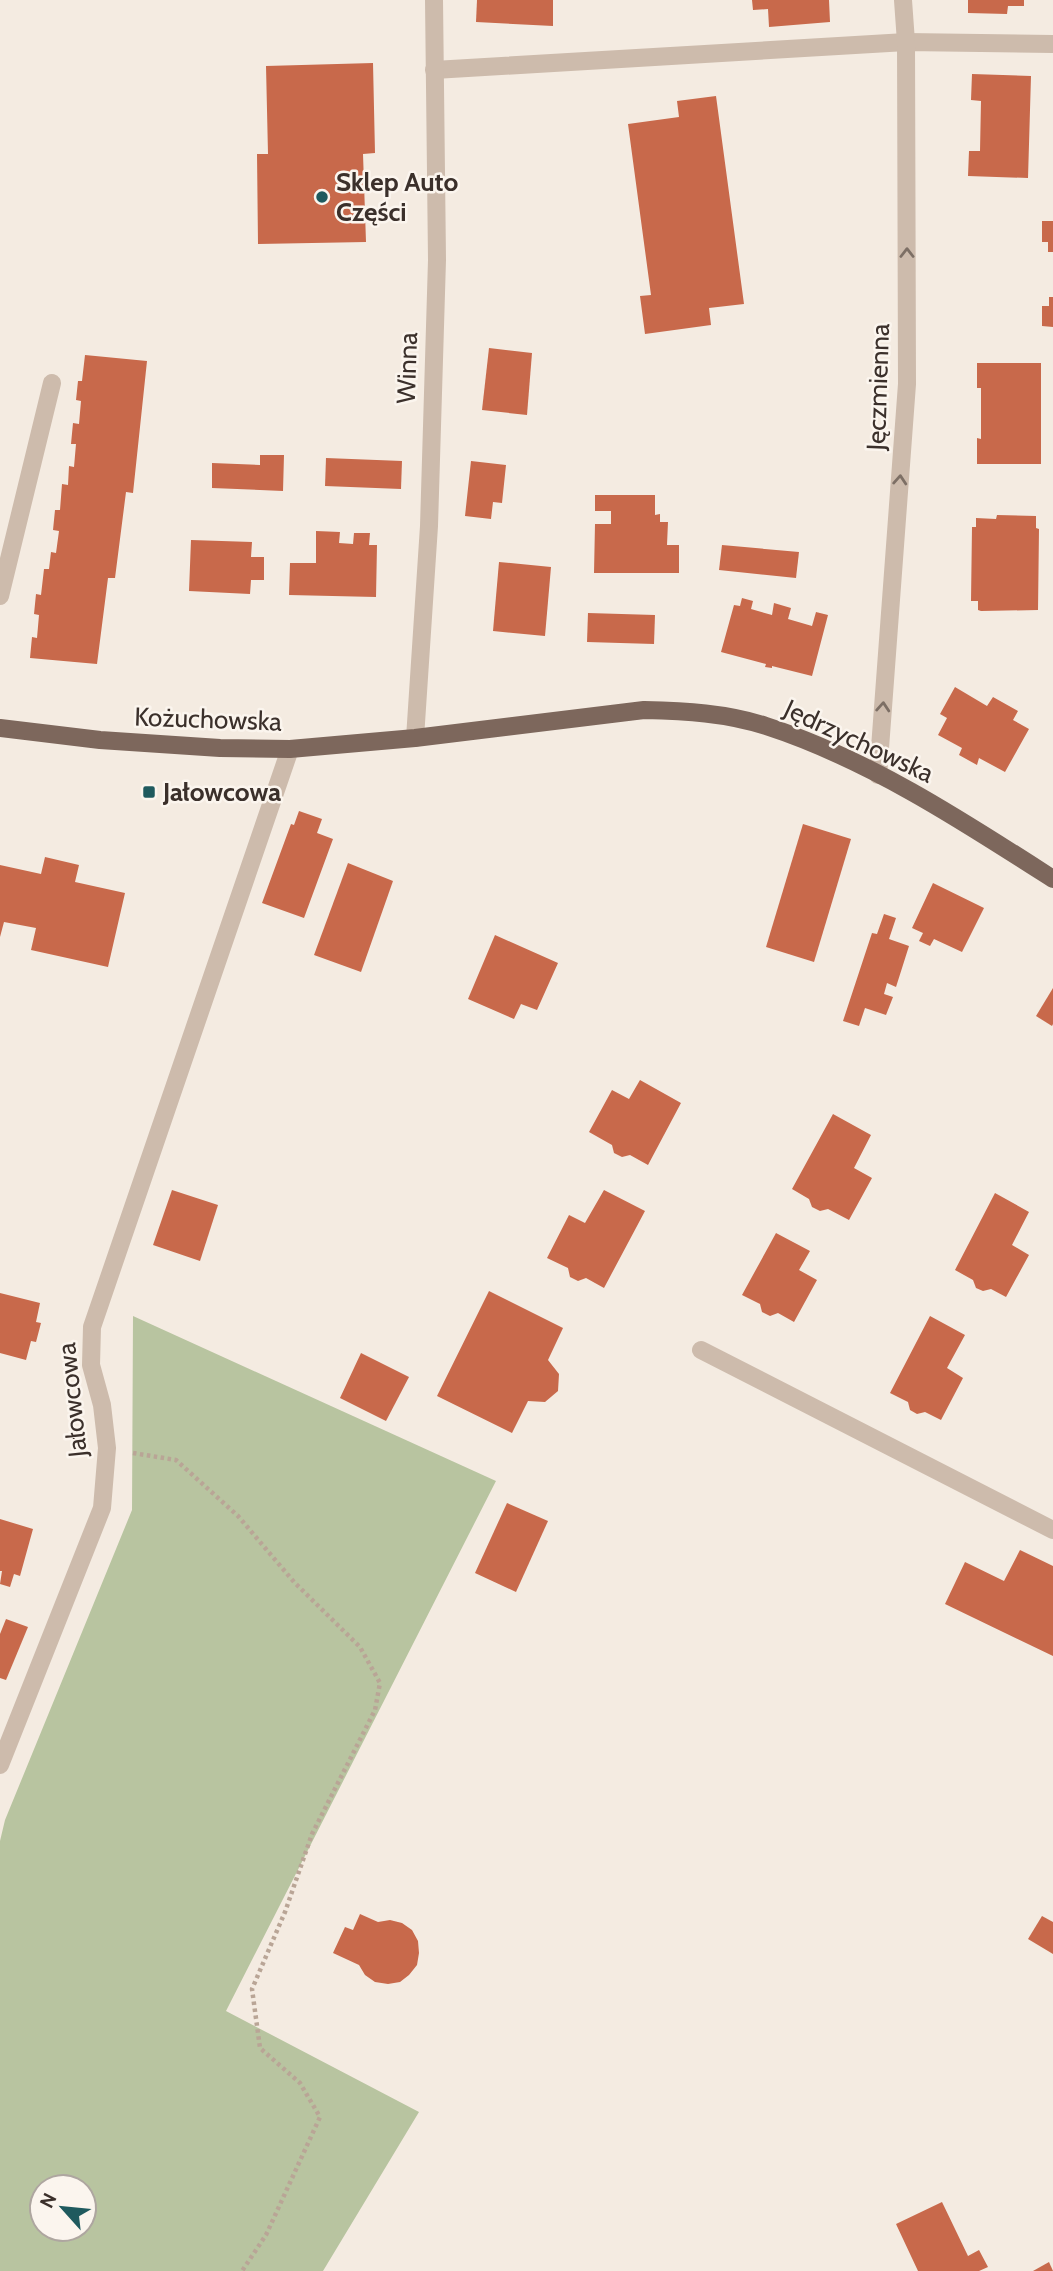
<svg xmlns="http://www.w3.org/2000/svg" width="1053" height="2271" font-family="Cabin,sans-serif">
	<rect width="100%" height="100%" fill="#f4ebe1"/>
	<path fill="#b8c4a0" fill-rule="evenodd" d="M 133,1316 L 496,1481 L 226,2011 L 419,2112 L 323,2271 L 0,2271 L 0,1841 L 5,1820 L 132,1510 ZM 42,2187 L 84,2187 L 84,2229 L 42,2229 Z"/>
	<g fill="#c8694b">
		<path d="M 477,0 L 553,0 L 553,26 L 476,22 Z"/>
		<path d="M 752,0 L 829,0 L 830,22 L 769,27 L 768,9 L 753,10 Z"/>
		<path d="M 968,0 L 1024,0 L 1024,6 L 1008,6 L 1007,14 L 968,13 Z"/>
		<path d="M 373,63 L 375,153 L 363,154 L 366,242 L 258,244 L 257,154 L 268,154 L 266,66 Z"/>
		<path d="M 972,74 L 1031,76 L 1028,178 L 968,176 L 969,151 L 980,151 L 981,101 L 971,100 Z"/>
		<path d="M 716,96 L 744,304 L 709,308 L 711,325 L 645,334 L 640,296 L 651,295 L 628,124 L 679,117 L 677,101 Z"/>
		<path d="M 1042,221 L 1053,221 L 1053,252 L 1048,252 L 1048,242 L 1042,242 Z"/>
		<path d="M 1049,297 L 1053,297 L 1053,327 L 1042,326 L 1042,306 L 1049,306 Z"/>
		<path d="M 489,348 L 532,353 L 527,415 L 482,410 Z"/>
		<path d="M 85,355 L 147,361 L 133,493 L 126,492 L 115,578 L 108,578 L 97,664 L 30,658 L 32,637 L 37,638 L 39,615 L 34,614 L 36,594 L 41,595 L 44,569 L 49,569 L 51,552 L 56,553 L 59,531 L 53,530 L 55,510 L 60,510 L 62,484 L 68,485 L 69,466 L 74,467 L 76,444 L 71,444 L 73,423 L 79,424 L 81,401 L 76,400 L 78,381 L 82,381 Z"/>
		<path d="M 977,363 L 1041,363 L 1041,464 L 977,464 L 977,438 L 981,439 L 981,388 L 977,388 Z"/>
		<path d="M 260,455 L 284,455 L 283,491 L 212,488 L 212,463 L 260,465 Z"/>
		<path d="M 326,458 L 402,461 L 401,489 L 325,486 Z"/>
		<path d="M 471,461 L 506,465 L 502,503 L 493,502 L 491,519 L 465,516 Z"/>
		<path d="M 595,495 L 655,495 L 655,515 L 660,514 L 660,522 L 668,522 L 667,545 L 679,545 L 679,573 L 594,573 L 595,524 L 611,524 L 611,511 L 595,511 Z"/>
		<path d="M 997,515 L 1036,516 L 1036,528 L 1039,529 L 1038,610 L 981,611 L 978,610 L 978,601 L 971,601 L 972,527 L 976,527 L 976,518 L 996,519 Z"/>
		<path d="M 316,531 L 340,532 L 339,543 L 353,544 L 354,533 L 370,533 L 369,545 L 377,545 L 376,597 L 289,595 L 290,563 L 316,563 Z"/>
		<path d="M 191,540 L 252,542 L 251,557 L 264,557 L 264,580 L 251,580 L 250,594 L 189,591 Z"/>
		<path d="M 722,545 L 799,552 L 796,578 L 719,570 Z"/>
		<path d="M 499,562 L 551,567 L 545,636 L 493,631 Z"/>
		<path d="M 742,598 L 753,601 L 751,609 L 772,615 L 774,603 L 791,608 L 788,619 L 812,626 L 816,612 L 828,615 L 812,676 L 772,666 L 772,668 L 765,667 L 766,664 L 721,652 L 734,605 L 740,606 Z"/>
		<path d="M 588,613 L 655,615 L 654,644 L 587,642 Z"/>
		<path d="M 955,687 L 987,706 L 993,697 L 1018,711 L 1013,720 L 1029,729 L 1005,772 L 979,758 L 977,765 L 959,755 L 962,748 L 938,735 L 947,718 L 940,714 Z"/>
		<path d="M 299,811 L 322,819 L 317,833 L 333,839 L 304,918 L 262,903 L 291,824 L 294,825 Z"/>
		<path d="M 803,824 L 851,839 L 814,962 L 766,947 Z"/>
		<path d="M 45,857 L 79,865 L 75,882 L 125,893 L 108,967 L 31,950 L 36,928 L 4,922 L 0,937 L 0,865 L 41,874 Z"/>
		<path d="M 348,863 L 393,881 L 361,972 L 314,955 Z"/>
		<path d="M 933,883 L 984,908 L 962,952 L 934,939 L 930,946 L 919,941 L 923,933 L 912,928 Z"/>
		<path d="M 884,914 L 896,918 L 889,939 L 909,946 L 896,987 L 887,983 L 884,994 L 893,997 L 886,1015 L 865,1008 L 859,1026 L 843,1021 L 872,933 L 877,934 Z"/>
		<path d="M 495,935 L 558,963 L 537,1010 L 521,1004 L 514,1019 L 468,999 Z"/>
		<path d="M 1053,988 L 1053,1024 L 1052,1026 L 1036,1016 Z"/>
		<path d="M 640,1080 L 681,1103 L 648,1165 L 630,1155 L 622,1157 L 614,1153 L 612,1145 L 589,1132 L 612,1090 L 629,1099 Z"/>
		<path d="M 833,1114 L 871,1135 L 854,1168 L 872,1178 L 849,1220 L 828,1209 L 820,1211 L 812,1207 L 809,1199 L 792,1189 Z"/>
		<path d="M 172,1190 L 218,1205 L 200,1261 L 153,1245 Z"/>
		<path d="M 604,1190 L 645,1211 L 604,1288 L 586,1278 L 578,1281 L 570,1277 L 568,1268 L 547,1258 L 569,1215 L 585,1223 Z"/>
		<path d="M 995,1193 L 1029,1212 L 1012,1245 L 1029,1255 L 1006,1297 L 991,1289 L 983,1291 L 976,1288 L 973,1280 L 955,1270 Z"/>
		<path d="M 776,1233 L 810,1251 L 799,1270 L 817,1280 L 794,1322 L 778,1313 L 770,1316 L 762,1312 L 760,1304 L 742,1295 Z"/>
		<path d="M 489,1291 L 563,1328 L 548,1360 L 559,1374 L 558,1391 L 545,1402 L 528,1401 L 512,1433 L 437,1396 Z"/>
		<path d="M 0,1293 L 40,1303 L 36,1322 L 41,1323 L 36,1342 L 31,1341 L 26,1360 L 0,1353 Z"/>
		<path d="M 930,1316 L 965,1335 L 947,1368 L 963,1378 L 941,1420 L 925,1412 L 917,1414 L 910,1410 L 908,1402 L 890,1393 Z"/>
		<path d="M 361,1353 L 409,1377 L 386,1421 L 340,1398 Z"/>
		<path d="M 507,1503 L 548,1521 L 516,1592 L 475,1573 Z"/>
		<path d="M 0,1519 L 33,1529 L 20,1576 L 14,1574 L 10,1587 L 0,1584 L 2,1571 L 0,1571 Z"/>
		<path d="M 1020,1550 L 1053,1566 L 1053,1656 L 945,1604 L 965,1562 L 1004,1581 Z"/>
		<path d="M 6,1619 L 28,1627 L 6,1680 L 0,1678 L 0,1634 Z"/>
		<path d="M 360,1914 L 378,1922 L 390,1920 L 402,1923 L 412,1930 L 418,1941 L 419,1953 L 417,1965 L 409,1975 L 400,1982 L 388,1984 L 375,1982 L 365,1975 L 359,1965 L 333,1953 L 345,1927 L 353,1930 Z"/>
		<path d="M 1042,1916 L 1053,1922 L 1053,1954 L 1028,1939 Z"/>
		<path d="M 942,2202 L 968,2256 L 979,2250 L 988,2267 L 979,2271 L 918,2271 L 896,2224 Z"/>
		<path d="M 1049,2262 L 1053,2271 L 1033,2271 Z"/>
	</g>
	<g fill="none" stroke-linecap="round" stroke-linejoin="round">
		<path stroke="#b9a596" stroke-width="4.5" stroke-dasharray="3.5 3.5" stroke-linecap="butt" d="M 133,1453 L 176,1460 L 238,1516 L 294,1582 L 360,1647 L 380,1683 L 375,1710 L 312,1834 L 285,1912 L 252,1989 L 260,2048 L 300,2083 L 320,2117 L 266,2235 L 242,2271"/>
		<g stroke="#cdbbac" stroke-width="18">
			<path d="M 434,70 L 906,42 L 1053,44"/>
			<path d="M 0,596 L 52,383"/>
			<path d="M 415,738 L 429,526 L 437,260 L 434,0"/>
			<path d="M 878,775 L 907,384 L 906,42 L 903,0"/>
			<path d="M 701,1350 L 1053,1530"/>
			<path d="M 0,1765 L 102,1508 L 107,1448 L 102,1405 L 91,1365 L 92,1327 L 290,749"/>
		</g>
		<path stroke="#7d675c" stroke-width="18" d="M 0,728 L 100,740 L 220,748 L 290,749 L 415,738 L 644,710 C 685,711 726,713 766,726 C 868,759 963,821 1053,879"/>
	</g>
	<defs><path id="oneway-chevron" d="M-2-3.5L2.5 0L-2 3.5" fill="none" stroke-width="1.6" stroke-linecap="round" stroke-linejoin="round" transform="scale(1.75)"/></defs>
	<g stroke="#7d6f65">
		<use href="#oneway-chevron" transform="translate(907 253) rotate(-90)"/>
		<use href="#oneway-chevron" transform="translate(900 480) rotate(-86)"/>
		<use href="#oneway-chevron" transform="translate(883 707) rotate(-86)"/>
	</g>
	<g fill="#1f5a5e" stroke="#fbf5ee" stroke-width="2.5">
		<circle cx="322" cy="197" r="7"/>
		<rect x="142" y="785" width="14" height="14" rx="3.5"/>
	</g>
	<g text-anchor="middle" dominant-baseline="central" stroke-width="5" stroke-linejoin="round" paint-order="stroke">
		<g font-size="26" font-weight="bold" fill="#3b302b" stroke="#fbf5ee" text-anchor="start">
			<text x="336" y="182">Sklep Auto<tspan x="336" dy="30">Części</tspan></text>
			<text x="163" y="792">Jałowcowa</text>
		</g>
		<g font-size="26" fill="#3b302b" stroke="#fbf5ee">
			<text transform="translate(407 368) rotate(-88)">Winna</text>
			<text transform="translate(878 387) rotate(-88)">Jęczmienna</text>
			<text transform="translate(208 719) rotate(2)">Kożuchowska</text>
			<text transform="translate(859 741) rotate(25)">Jędrzychowska</text>
			<text transform="translate(72 1400) rotate(-96)">Jałowcowa</text>
		</g>
	</g>
	<g transform="translate(63 2208) rotate(297)"><circle r="33" fill="#fbf5ee" stroke="#aea6a0" stroke-width="2"/>
	<path d="M0-5L12 26L0 18L-12 26Z" fill="#1f5a5e"/>
	<text y="-10" font-size="19" font-weight="bold" text-anchor="middle" fill="#3b302b">N</text>
	</g>
</svg>
